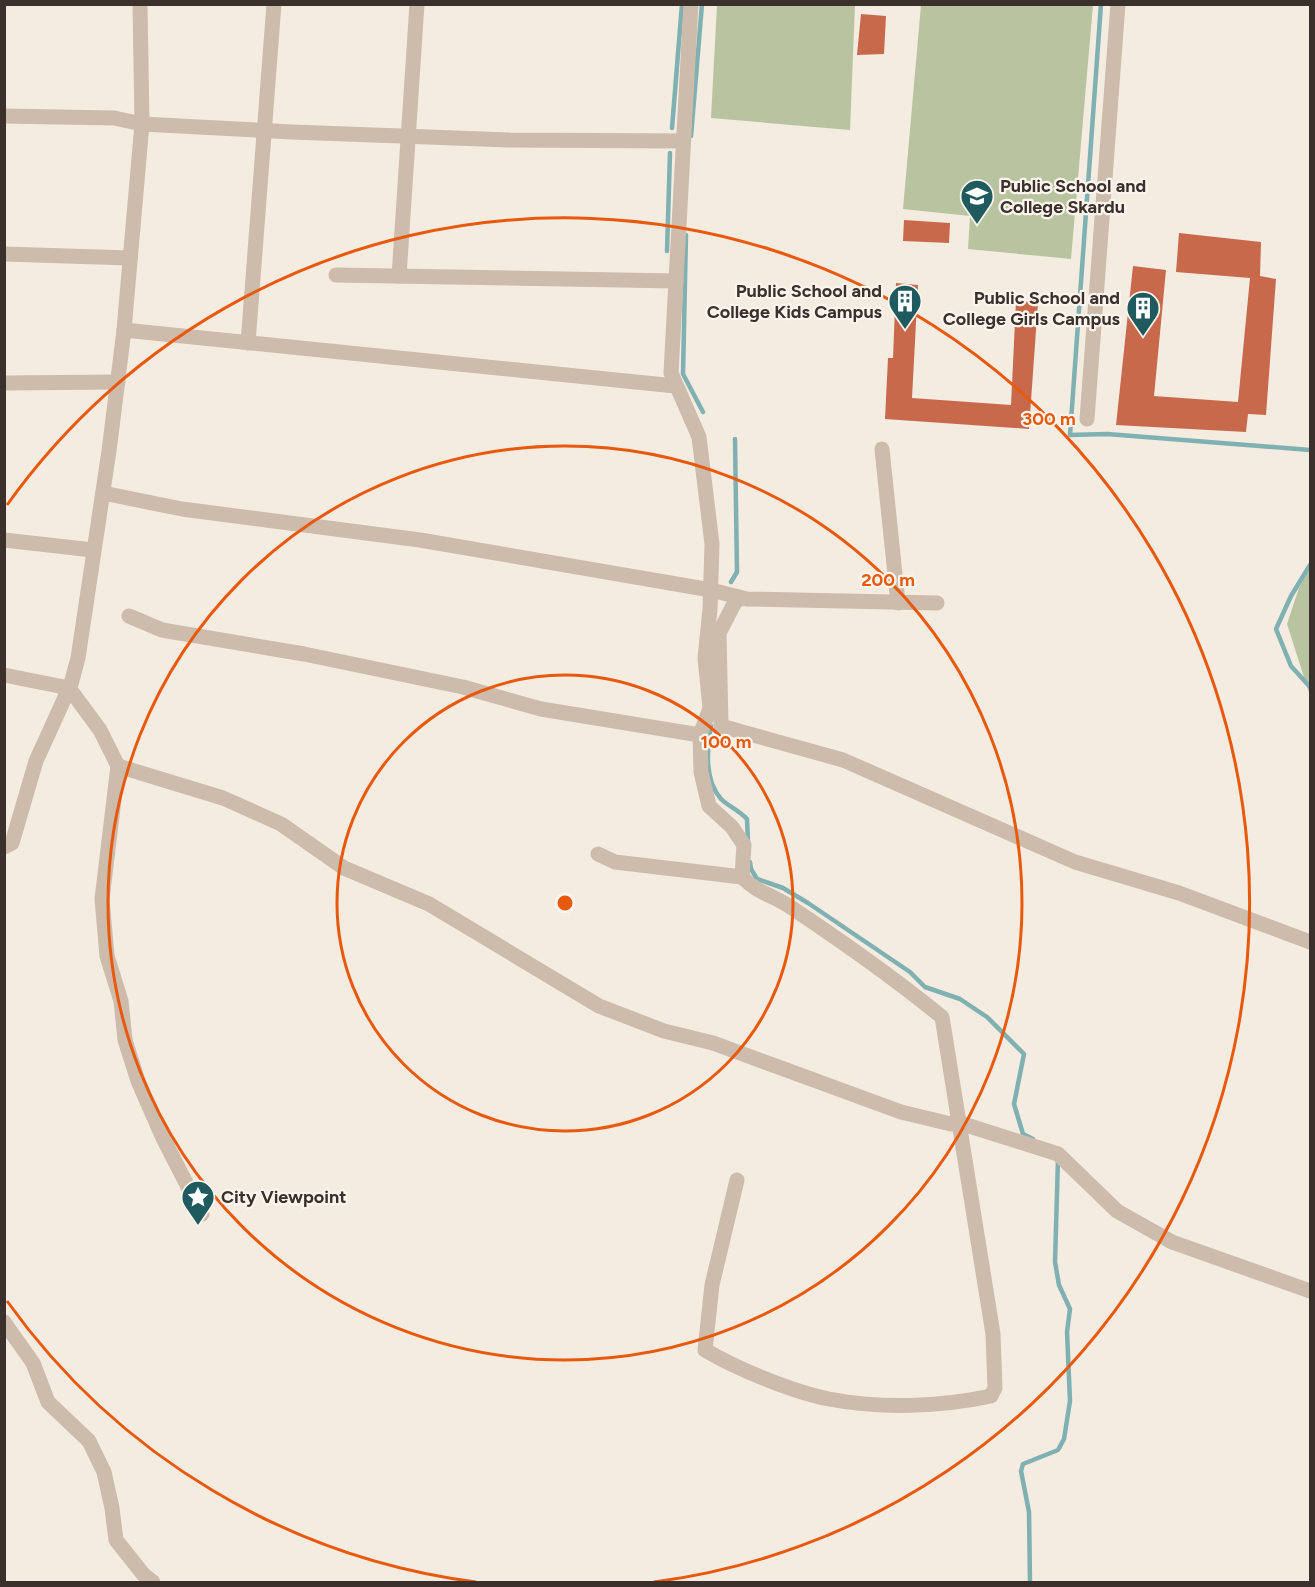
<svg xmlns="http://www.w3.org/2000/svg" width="1315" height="1587" font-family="Figtree,sans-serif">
	<rect width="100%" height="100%" fill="#f4ebe1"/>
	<g fill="#b8c4a0">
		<path d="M 717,5 L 855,5 L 850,130 L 711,118 Z"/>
		<path d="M 921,5 L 1093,5 L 1071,259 L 968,249 L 970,216 L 903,209 Z"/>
		<path d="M 1310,568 L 1310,696 L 1287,624 L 1299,588 Z"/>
	</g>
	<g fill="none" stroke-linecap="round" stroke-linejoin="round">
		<g stroke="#7fb0b2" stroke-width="4.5">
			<path d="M 1101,4 L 1070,435 L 1107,434 L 1310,450"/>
			<path d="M 672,128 L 682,4"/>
			<path d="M 691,136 L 702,4"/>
			<path d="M 686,235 L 683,374 L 703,412"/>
			<path d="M 667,251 L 670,153"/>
			<path d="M 1310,565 L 1291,596 L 1276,629 L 1291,666 L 1310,687"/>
			<path d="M 731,582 L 737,572 L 735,439"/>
			<path d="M 711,726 C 707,749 704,780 721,799 C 728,806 739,810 747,819 L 748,842"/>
			<path d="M 750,862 L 751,869 L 757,879 L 783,888 L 808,903 L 910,972 L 925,987 L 960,999 L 987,1017 L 1024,1054 L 1014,1104 L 1023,1134 L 1033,1139"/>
			<path d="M 1030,1582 L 1029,1512 L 1021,1471 L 1023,1464 L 1058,1450 L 1064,1439 L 1070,1401 L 1067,1332 L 1070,1309 L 1059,1285 L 1055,1262 L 1058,1159"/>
		</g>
	</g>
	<g fill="#c8694b">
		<path d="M 861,14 L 886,16 L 884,54 L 857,55 Z"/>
		<path d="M 904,220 L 950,223 L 949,243 L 903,241 Z"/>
		<path d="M 1179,233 L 1261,242 L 1260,276 L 1276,279 L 1266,415 L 1248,414 L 1246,432 L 1116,425 L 1133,266 L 1166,270 L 1154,396 L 1238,402 L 1250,278 L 1176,272 Z"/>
		<path d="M 896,283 L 918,285 L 912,398 L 1011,405 L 1016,301 L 1038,302 L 1029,429 L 885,419 L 888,358 L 893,358 Z"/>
	</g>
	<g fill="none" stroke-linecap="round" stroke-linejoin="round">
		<g stroke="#cdbbac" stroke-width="15">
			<path d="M 691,4 L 671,373 L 699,437 L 712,544 L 710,609 L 705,658 L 710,708 L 700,735 L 701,772 L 709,806 L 732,827 L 744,845 L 742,877"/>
			<path d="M 4,116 L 114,118 L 142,124 L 292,132 L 509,140 L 682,141"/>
			<path d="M 4,254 L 130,258"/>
			<path d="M 336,275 L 676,281"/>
			<path d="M 399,276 L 417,4"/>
			<path d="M 124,330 L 675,386"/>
			<path d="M 248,343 L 274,4"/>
			<path d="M 4,383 L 118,382"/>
			<path d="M 1087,419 L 1118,4"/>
			<path d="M 882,449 L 898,603"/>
			<path d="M 103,493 L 182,509 L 420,540 L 711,590 L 747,599 L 937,603"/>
			<path d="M 4,540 L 93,550"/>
			<path d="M 741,598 L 735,602 L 719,633 L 721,726 L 843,760 L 1075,862 L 1179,893 L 1310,942"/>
			<path d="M 129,616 L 162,630 L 304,654 L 463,687 L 541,709 L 700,735"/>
			<path d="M 4,675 L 69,688 L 100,730 L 118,766 L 102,899 L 107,956 L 121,1001 L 125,1040 L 138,1081 L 163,1138 L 202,1214"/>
			<path d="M 118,766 L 223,798 L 281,824 L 344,868 L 429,904 L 599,1006 L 664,1031 L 713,1043 L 901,1112 L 951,1124 L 960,1123 L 1058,1154 L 1117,1211 L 1172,1242 L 1310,1291"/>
			<path d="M 4,847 L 12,843 L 36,761 L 71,684 L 78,658 L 109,451 L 124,330 L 142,124 L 140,4"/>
			<path d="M 598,854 L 615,862 L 742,877 C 760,895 772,894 792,908 C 843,942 894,978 942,1017 L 993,1334 L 995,1388 L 991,1396 C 940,1407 881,1409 829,1399 C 793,1392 737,1369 705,1350 L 712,1285 L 737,1180"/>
			<path d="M 4,1322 L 33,1363 L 48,1402 L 89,1441 L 104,1472 L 112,1508 L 116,1540 L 143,1574 L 153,1582"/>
		</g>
	</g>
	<g fill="none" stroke="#e8590c" stroke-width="3">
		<circle cx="565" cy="903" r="228"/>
		<circle cx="565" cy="903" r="457"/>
		<path d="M476 1582A685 685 0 0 1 7 1301M7 505A685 685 0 1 1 654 1582"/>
	</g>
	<defs>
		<symbol id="university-pin" viewBox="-11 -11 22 30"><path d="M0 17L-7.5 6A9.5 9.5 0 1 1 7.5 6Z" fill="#1f5a5e" stroke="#fbf5ee"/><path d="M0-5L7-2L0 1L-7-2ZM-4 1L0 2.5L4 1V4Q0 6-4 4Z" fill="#fff"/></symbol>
		<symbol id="building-pin" viewBox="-11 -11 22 30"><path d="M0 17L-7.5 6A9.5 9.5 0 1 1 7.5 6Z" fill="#1f5a5e" stroke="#fbf5ee"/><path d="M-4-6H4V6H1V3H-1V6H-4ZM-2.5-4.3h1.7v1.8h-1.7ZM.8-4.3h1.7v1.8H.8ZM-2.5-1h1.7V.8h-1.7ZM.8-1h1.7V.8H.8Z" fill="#fff"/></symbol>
		<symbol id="sight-pin" viewBox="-11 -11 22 30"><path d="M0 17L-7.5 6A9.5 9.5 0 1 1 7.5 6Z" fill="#1f5a5e" stroke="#fbf5ee"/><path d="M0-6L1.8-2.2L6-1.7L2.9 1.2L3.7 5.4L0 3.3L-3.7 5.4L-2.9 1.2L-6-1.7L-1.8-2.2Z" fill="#fff"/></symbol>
	</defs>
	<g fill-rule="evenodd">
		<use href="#university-pin" x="958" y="177" width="38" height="52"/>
		<use href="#building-pin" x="886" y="282" width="38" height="52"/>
		<use href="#building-pin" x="1124" y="289" width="38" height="52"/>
		<use href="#sight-pin" x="179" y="1178" width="38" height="52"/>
	</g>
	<g text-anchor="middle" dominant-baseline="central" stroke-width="4.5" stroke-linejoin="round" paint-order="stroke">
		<g font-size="18" font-weight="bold" fill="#3b302b" stroke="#fbf5ee" text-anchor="start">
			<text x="1000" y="186">Public School and<tspan x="1000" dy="21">College Skardu</tspan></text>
			<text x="882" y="291" text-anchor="end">Public School and<tspan x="882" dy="21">College Kids Campus</tspan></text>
			<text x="1120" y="298" text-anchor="end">Public School and<tspan x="1120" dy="21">College Girls Campus</tspan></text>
			<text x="221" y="1197">City Viewpoint</text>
		</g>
	</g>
	<circle cx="565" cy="903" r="9" fill="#e8590c" stroke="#fbf5ee" stroke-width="3"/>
	<g font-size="18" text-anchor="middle" font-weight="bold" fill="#e8590c" stroke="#fbf5ee" stroke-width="4.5" stroke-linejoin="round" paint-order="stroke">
		<text x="1049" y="425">300 m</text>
		<text x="888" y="586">200 m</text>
		<text x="726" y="748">100 m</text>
	</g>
	<rect width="1315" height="1587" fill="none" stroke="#3b302b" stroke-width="12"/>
</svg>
